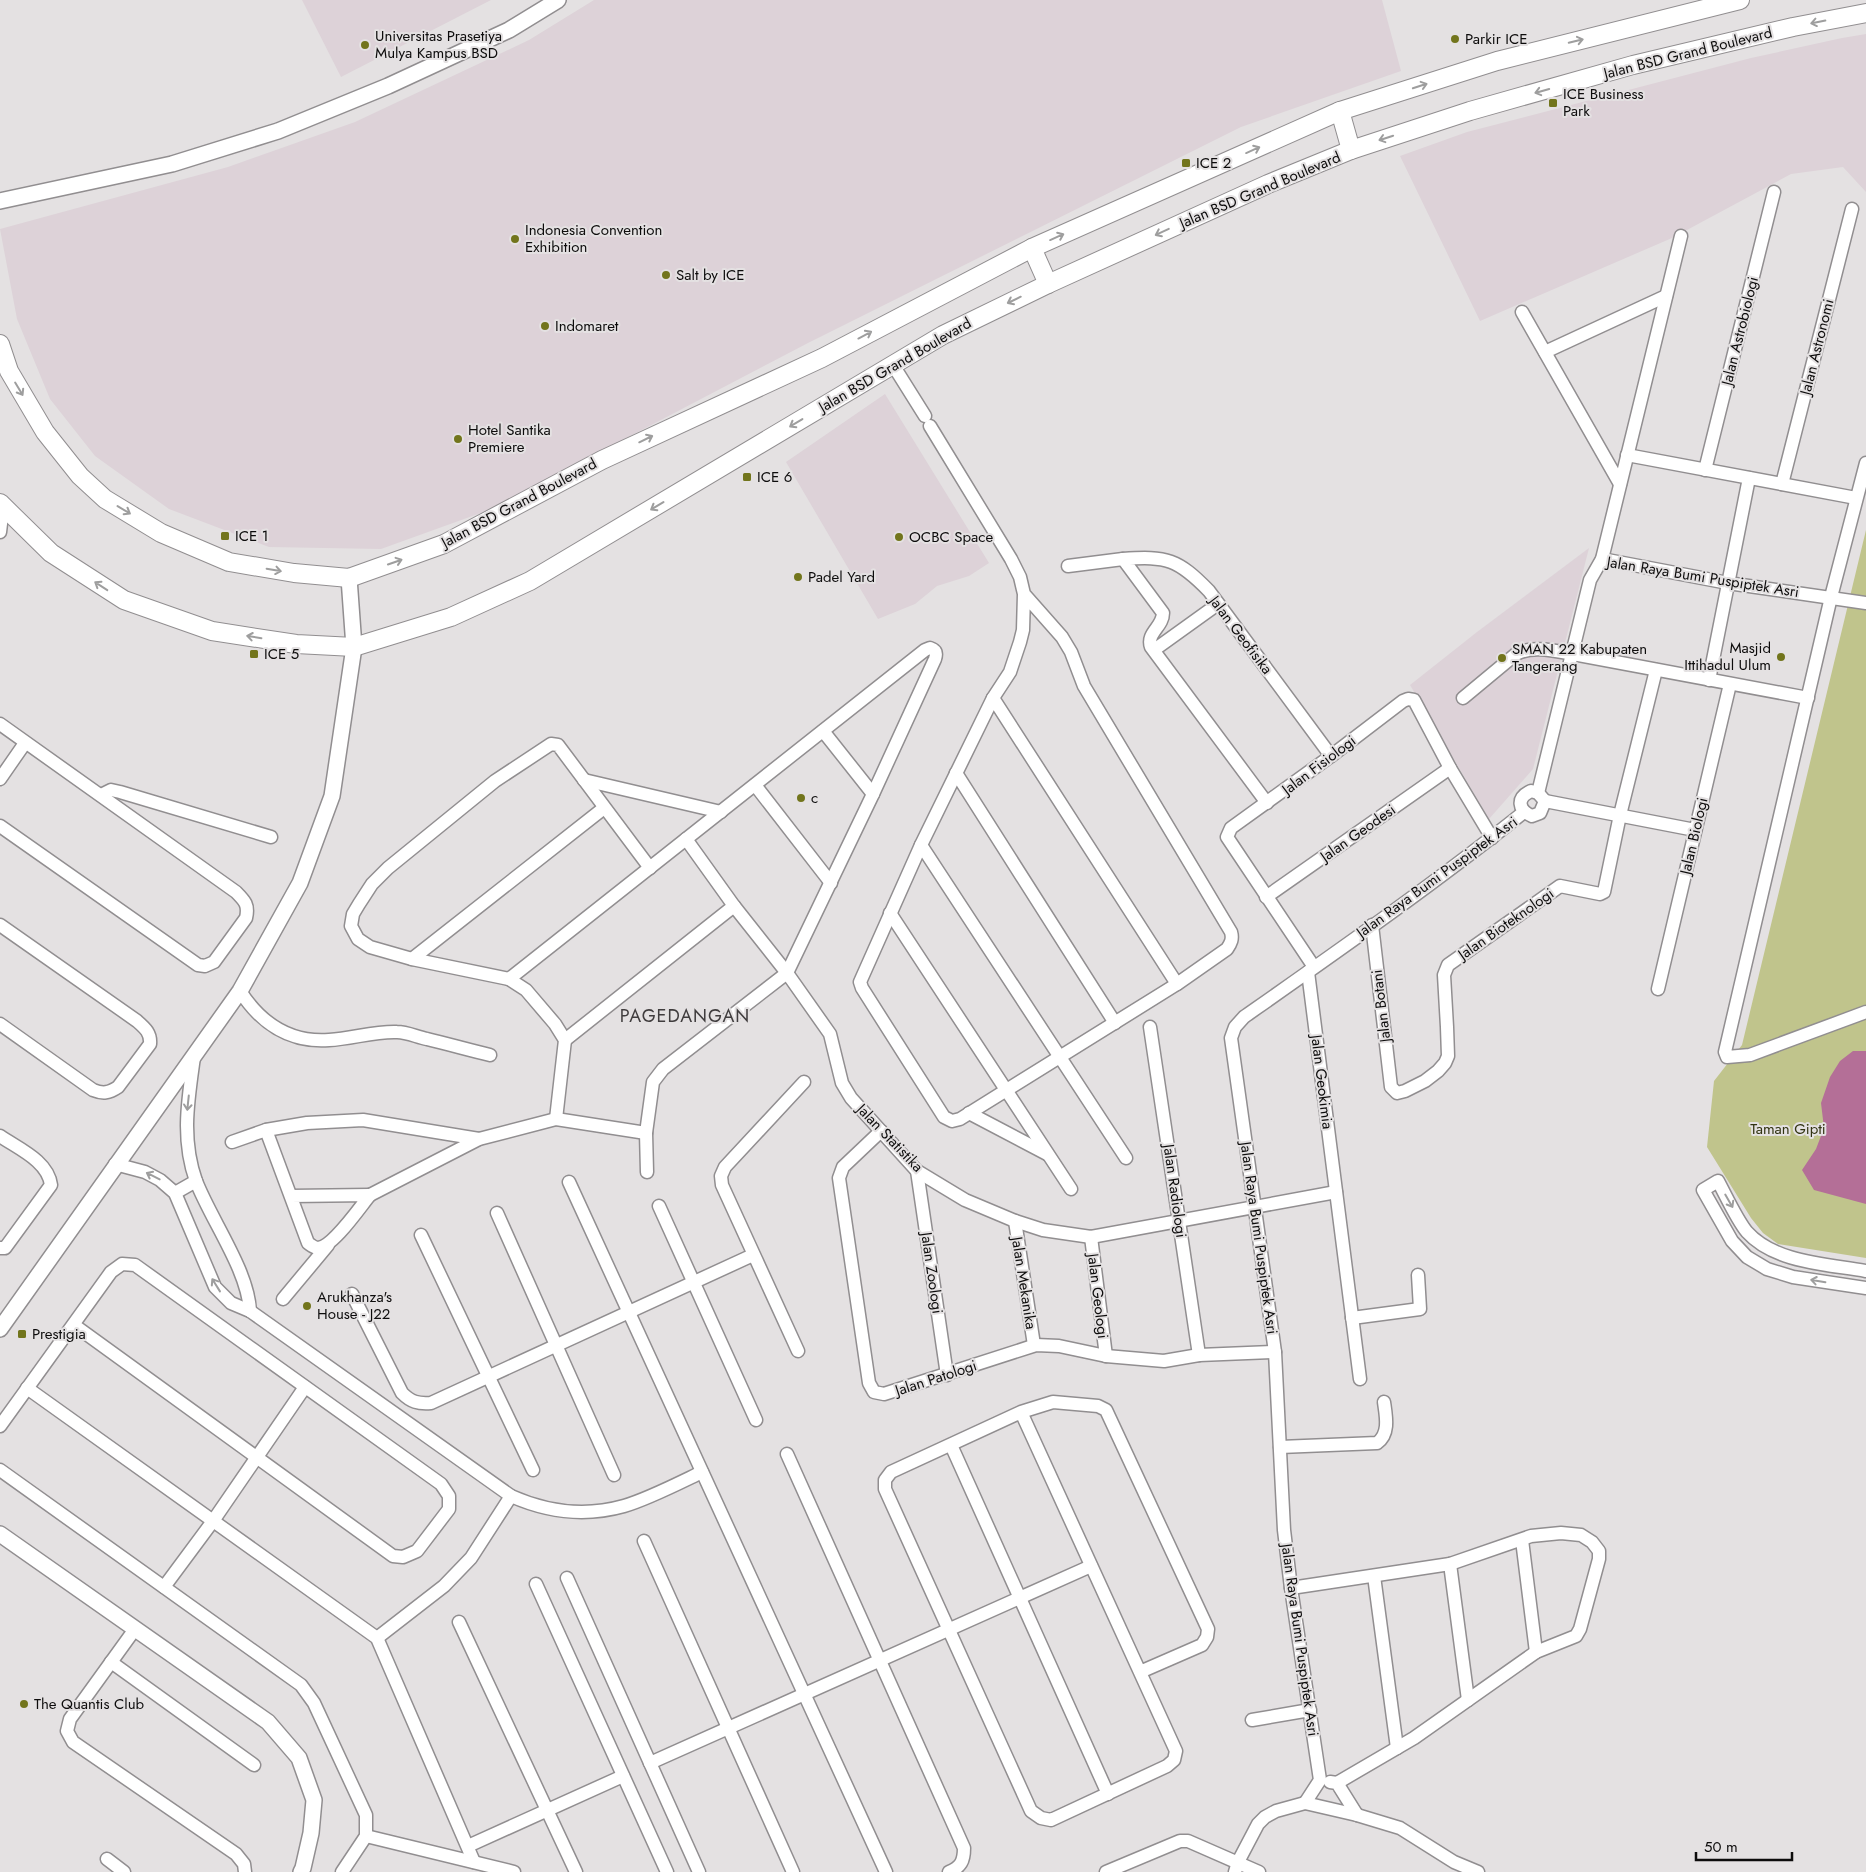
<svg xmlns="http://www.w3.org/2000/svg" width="1866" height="1872" font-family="Jost,sans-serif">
	<rect width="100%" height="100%" fill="#e4e1e2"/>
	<g fill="#ddd2d8">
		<path d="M 302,0 L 491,0 L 341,77 Z"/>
		<path d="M 594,0 L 1382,0 L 1401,71 L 1241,127 L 808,343 L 489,510 L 381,549 L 269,547 L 169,509 L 95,456 L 50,399 L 17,319 L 0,229 L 228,167 L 355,122 L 529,40 Z"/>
		<path d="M 1866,34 L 1866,192 L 1843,167 L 1791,174 L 1672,238 L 1480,321 L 1400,156 L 1467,132 L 1751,58 L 1842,38 Z"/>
		<path d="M 885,394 L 989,563 L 969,576 L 937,586 L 915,604 L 878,619 L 786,462 Z"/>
		<path d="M 1589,548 L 1533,769 L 1489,819 L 1410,685 L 1477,632 Z"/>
	</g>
	<path fill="#c0c48c" d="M 1866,530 L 1866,1258 L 1778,1244 L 1763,1233 L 1751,1218 L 1707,1147 L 1714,1081 L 1742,1045 Z"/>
	<path fill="#b46f97" d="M 1853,1051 L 1866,1051 L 1866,1204 L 1814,1190 L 1802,1170 L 1816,1149 L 1824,1128 L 1821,1103 L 1830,1077 L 1840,1061 Z"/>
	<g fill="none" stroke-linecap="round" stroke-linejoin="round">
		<defs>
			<g id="minor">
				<path d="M 1522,312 L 1620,484"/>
				<path d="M 1545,352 L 1666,296"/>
				<path d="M 893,365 L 925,416"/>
				<path d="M 930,426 L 1011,559 L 1020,577 L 1024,594 L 1023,630 L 1020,642 L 1010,672 L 993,698 L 921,845 L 860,982 L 862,988 L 944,1117 L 952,1121 L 960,1119 L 1177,984 L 1227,949 C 1231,943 1233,939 1231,932 L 1084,686 L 1071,652 L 1062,637 L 1024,594"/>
				<path d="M 1627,455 L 1856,498"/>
				<path d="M 1866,463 L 1831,597 L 1725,1052 L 1727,1057 L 1750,1055 L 1866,1012"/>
				<path d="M 1705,470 L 1774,192"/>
				<path d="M 1782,484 L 1852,209"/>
				<path d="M 0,532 L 3,507"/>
				<path d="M 1602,559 L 1728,583 L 1866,603"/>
				<path d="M 1068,566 L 1123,559"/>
				<path d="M 1154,650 L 1218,604"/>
				<path d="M 1709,680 L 1749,478"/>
				<path d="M 993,698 L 1177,984"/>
				<path d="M 1463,698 L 1516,654 C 1533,645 1555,651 1573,654 L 1808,698"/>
				<path d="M 0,724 L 236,892 C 245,901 249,905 246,918 L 214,962 L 205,966 L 198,965 L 0,826"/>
				<path d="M 823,731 L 873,794"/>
				<path d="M 956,773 L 1115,1023"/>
				<path d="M 0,779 L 25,743"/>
				<path d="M 584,780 L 721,812"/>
				<path d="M 755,785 L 831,883"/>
				<path d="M 1531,791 L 1538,793 L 1545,801 L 1540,813 L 1532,816 C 1518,810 1516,798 1531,791 Z"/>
				<path d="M 1538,793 L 1590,580 L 1602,559 L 1681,236"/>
				<path d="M 101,795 L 111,790 L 120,792 L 271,837"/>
				<path d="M 1545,801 L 1695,830"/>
				<path d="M 1267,803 L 1151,647 C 1146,633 1163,627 1163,613 L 1123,559 C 1167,556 1178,559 1209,591 L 1331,756"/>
				<path d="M 686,839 L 734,906 L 787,973 L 830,1034 L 842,1083 L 851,1098 L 917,1171 L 965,1200 L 1015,1221 L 1043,1230 L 1091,1237 L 1336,1192"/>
				<path d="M 921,845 L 1126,1158"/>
				<path d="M 1266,897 L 1450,768"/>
				<path d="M 890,913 L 1071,1189"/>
				<path d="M 0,925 L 137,1021 C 145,1028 151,1033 150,1044 L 118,1087 C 109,1093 103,1094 93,1090 L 0,1024"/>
				<path d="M 1372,925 L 1391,1087 L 1397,1093 L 1405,1091 L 1425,1081 L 1438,1071 L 1445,1063 L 1448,1056 L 1447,1027 L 1444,975 L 1448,965 L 1560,886 L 1600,894 L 1604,892 L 1620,815 L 1656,670"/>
				<path d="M 412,959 L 604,808"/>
				<path d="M 1314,967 L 1227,837 L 1231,828 L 1331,756 L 1403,701 L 1408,699 L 1414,700 L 1450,768 L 1492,838"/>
				<path d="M 1308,972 L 1360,1379"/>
				<path d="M 509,979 L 925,650 L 930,648 C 936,650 937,653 935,659 L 873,794 L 787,973 L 663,1069 L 653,1082 L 646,1133 L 647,1172"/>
				<path d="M 1658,989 L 1730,684"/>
				<path d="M 240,991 C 260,1022 289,1043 329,1040 C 352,1039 374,1031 397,1032 C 407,1032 417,1037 427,1039 C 448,1044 469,1050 490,1055"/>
				<path d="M 1150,1027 L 1199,1355"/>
				<path d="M 565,1040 L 734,906"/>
				<path d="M 194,1057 C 188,1100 181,1139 196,1181 C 211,1220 248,1270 250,1311"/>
				<path d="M 969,1113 L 1047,1154"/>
				<path d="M 556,1119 L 565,1040 L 555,1024 L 526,990 L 509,979 L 412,959 L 370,947 L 358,939 L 351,926 L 353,914 L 359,904 L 372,884 L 388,868 L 495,781 L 551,744 L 558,745 L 650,868"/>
				<path d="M 266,1130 L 308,1243 C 311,1245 314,1248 318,1248 C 333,1247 360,1207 370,1195 L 291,1196"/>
				<path d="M 881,1131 L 843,1167 L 839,1178 L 869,1383 L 874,1392 L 884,1394 L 1036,1345 L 1059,1346 L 1106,1356 L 1164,1361 L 1199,1355 L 1275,1352"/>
				<path d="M 0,1136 C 19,1149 48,1161 51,1185 L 5,1248 L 0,1248"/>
				<path d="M 232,1142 L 266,1130 L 307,1123 L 363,1120 L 479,1139"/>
				<path d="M 115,1164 L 145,1172 L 160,1180 L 175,1193 L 215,1287 L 231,1303 L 250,1311 L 511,1496 C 547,1512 585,1517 624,1506 C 648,1499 679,1483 702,1472"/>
				<path d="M 917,1171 L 947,1375"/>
				<path d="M 569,1182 L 886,1872"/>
				<path d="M 175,1193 L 196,1181"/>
				<path d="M 370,1195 L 479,1139 L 556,1119 L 646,1133"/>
				<path d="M 659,1206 L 756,1420"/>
				<path d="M 497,1213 L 614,1475"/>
				<path d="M 1015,1221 L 1034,1345"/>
				<path d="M 421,1235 L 533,1470"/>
				<path d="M 1091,1237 L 1106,1356"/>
				<path d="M 1866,1271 C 1827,1264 1775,1263 1747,1232 C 1737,1220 1726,1196 1718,1181 L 1703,1190 L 1732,1241 L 1747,1257 L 1767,1269 L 1793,1277 L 1866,1288"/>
				<path d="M 352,1294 L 402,1393 C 411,1402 418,1404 431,1403 L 753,1255"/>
				<path d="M 283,1299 L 328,1245"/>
				<path d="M 1352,1318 L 1420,1309 L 1418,1275"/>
				<path d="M 798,1351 L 722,1185 L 721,1176 L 725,1167 L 804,1082"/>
				<path d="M 27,1388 L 377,1638 L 474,1862"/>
				<path d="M 1021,1412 L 1176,1751 L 1174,1760 L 1167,1766 L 1051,1820 L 1041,1818 L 1031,1811 L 885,1489 L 885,1480 L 891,1472 L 1021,1412 L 1053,1402 L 1098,1406 L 1106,1410 L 1208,1629 L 1207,1637 L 1202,1645 L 1140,1672"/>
				<path d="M 0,1426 L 111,1272 L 122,1264 L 135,1265 L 441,1484 L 449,1496 L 449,1509 L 417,1551 L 403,1557 L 393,1556 L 74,1325"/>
				<path d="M 951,1445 L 1108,1794"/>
				<path d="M 1280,1447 L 1377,1443 C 1390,1434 1386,1416 1384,1402"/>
				<path d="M 787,1454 L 964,1848 C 964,1861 961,1867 949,1872"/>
				<path d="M 0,1470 L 301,1685 L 314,1703 L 366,1815 L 366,1836 L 342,1872"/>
				<path d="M 1522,1540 L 1536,1652"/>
				<path d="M 644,1541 L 793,1872"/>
				<path d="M 1450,1564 L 1468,1700"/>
				<path d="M 1374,1576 L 1397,1748"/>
				<path d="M 567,1578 L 699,1872"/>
				<path d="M 536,1584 L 667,1872"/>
				<path d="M 164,1587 L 213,1521 L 305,1387"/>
				<path d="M 1291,1588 L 1450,1564 L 1531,1536 L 1561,1533 L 1581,1535 L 1592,1542 L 1599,1551 L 1599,1559 L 1580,1629 L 1576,1636 L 1536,1652 L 1414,1738 L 1337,1783"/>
				<path d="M 459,1622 L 576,1872"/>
				<path d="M 135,1629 L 70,1719 L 67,1731 L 73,1742 L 236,1854 L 244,1864 L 245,1872"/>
				<path d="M 377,1638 L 444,1586 L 471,1558 L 511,1496"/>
				<path d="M 111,1662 L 254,1765"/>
				<path d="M 1252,1720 L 1310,1710"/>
				<path d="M 650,1763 L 1091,1566"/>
				<path d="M 1330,1782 L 1337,1783 L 1357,1815"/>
				<path d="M 1305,1803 L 1320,1780 L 1291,1588 L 1284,1530 L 1275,1352 L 1231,1038 L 1235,1027 L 1244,1017 C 1338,951 1434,884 1524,812"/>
				<path d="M 366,1836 L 514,1872"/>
				<path d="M 468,1846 L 623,1776"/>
				<path d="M 107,1859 L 124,1872"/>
				<path d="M 1106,1872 L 1180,1841 L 1188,1841 L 1259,1872"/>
				<path d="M 1235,1872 L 1238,1862 L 1258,1824 L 1265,1817 L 1276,1811 L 1305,1803 L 1357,1815 L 1400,1828 L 1454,1862 L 1478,1872"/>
			</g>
			<g id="tertiary">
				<path d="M 0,201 L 172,164 L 278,131 L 388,86 L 509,30 L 558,0"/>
				<path d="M 0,1329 L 240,991 L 300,883 L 332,796 L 354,647 L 349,578"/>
				<path d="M 0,1534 L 268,1722 L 299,1758 L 314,1800 L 311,1833 L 303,1868 L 301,1872"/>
			</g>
			<g id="secondary">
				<path d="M 1340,111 L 1351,150"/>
				<path d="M 1032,248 L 1048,284"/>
				<path d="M 0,344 L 9,371 L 45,432 L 80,476 L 105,499 L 161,533 L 229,562 L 294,573 L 349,578 L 444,544 L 602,460 L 822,358 L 1032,248 L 1340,111 L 1497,61 L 1740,0"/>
				<path d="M 0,503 L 51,553 L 124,600 L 212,631 L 296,644 L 354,647 L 451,617 L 530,581 L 943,335 L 1048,284 L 1268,184 L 1351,150 L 1470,111 L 1633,65 L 1793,27 L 1866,13"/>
			</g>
		</defs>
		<use href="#minor" stroke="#918e90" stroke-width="15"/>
		<use href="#tertiary" stroke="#918e90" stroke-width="18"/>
		<use href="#secondary" stroke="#918e90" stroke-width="20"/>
		<use href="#minor" stroke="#fff" stroke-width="12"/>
		<use href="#tertiary" stroke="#fff" stroke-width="15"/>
		<use href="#secondary" stroke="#fff" stroke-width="18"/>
	</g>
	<defs><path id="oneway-shaft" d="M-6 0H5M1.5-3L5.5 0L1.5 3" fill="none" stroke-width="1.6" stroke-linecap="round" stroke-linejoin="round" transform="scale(1.25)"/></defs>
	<g stroke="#9e9e9e">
		<use href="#oneway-shaft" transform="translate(1818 22) rotate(169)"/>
		<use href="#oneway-shaft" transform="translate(1576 41) rotate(-14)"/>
		<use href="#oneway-shaft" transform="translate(1420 86) rotate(-18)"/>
		<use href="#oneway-shaft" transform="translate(1542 91) rotate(164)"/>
		<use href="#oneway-shaft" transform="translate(1386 138) rotate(162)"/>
		<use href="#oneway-shaft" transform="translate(1253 150) rotate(-24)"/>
		<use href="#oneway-shaft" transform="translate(1162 232) rotate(155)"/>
		<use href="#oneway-shaft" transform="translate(1057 237) rotate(-24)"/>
		<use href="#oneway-shaft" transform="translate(1014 300) rotate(154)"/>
		<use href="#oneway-shaft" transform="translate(865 335) rotate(-28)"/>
		<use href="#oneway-shaft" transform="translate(19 389) rotate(59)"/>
		<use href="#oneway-shaft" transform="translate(796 423) rotate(149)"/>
		<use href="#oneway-shaft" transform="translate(646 439) rotate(-26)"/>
		<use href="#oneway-shaft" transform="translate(657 506) rotate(149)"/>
		<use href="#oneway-shaft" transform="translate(124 510) rotate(31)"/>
		<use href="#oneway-shaft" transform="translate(395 562) rotate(-19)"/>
		<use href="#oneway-shaft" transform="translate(274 570) rotate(10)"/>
		<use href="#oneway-shaft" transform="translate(101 586) rotate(-147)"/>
		<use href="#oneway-shaft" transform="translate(254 637) rotate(-171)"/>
		<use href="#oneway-shaft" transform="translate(188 1103) rotate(96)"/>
		<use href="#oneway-shaft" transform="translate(153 1176) rotate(-153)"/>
		<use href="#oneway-shaft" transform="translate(1729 1201) rotate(60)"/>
		<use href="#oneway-shaft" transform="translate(1818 1281) rotate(-171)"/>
		<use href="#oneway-shaft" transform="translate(216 1285) rotate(-122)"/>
	</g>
	<g fill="#72751c" stroke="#e4e1e2" stroke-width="2">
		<circle cx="1455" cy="39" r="5"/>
		<circle cx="365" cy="45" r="5"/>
		<rect x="1548" y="98" width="10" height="10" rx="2.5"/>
		<rect x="1181" y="158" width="10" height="10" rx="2.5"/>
		<circle cx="515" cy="239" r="5"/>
		<circle cx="666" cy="275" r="5"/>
		<circle cx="545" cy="326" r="5"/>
		<circle cx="458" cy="439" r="5"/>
		<rect x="742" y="472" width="10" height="10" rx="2.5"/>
		<rect x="220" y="531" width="10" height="10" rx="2.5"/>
		<circle cx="899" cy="537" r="5"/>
		<circle cx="798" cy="577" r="5"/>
		<rect x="249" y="649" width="10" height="10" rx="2.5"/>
		<circle cx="1781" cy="657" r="5"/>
		<circle cx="1502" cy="658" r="5"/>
		<circle cx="801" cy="798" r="5"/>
		<circle cx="307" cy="1306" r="5"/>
		<rect x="17" y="1329" width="10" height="10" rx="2.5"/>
		<circle cx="24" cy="1704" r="5"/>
	</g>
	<g text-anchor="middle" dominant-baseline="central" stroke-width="4" stroke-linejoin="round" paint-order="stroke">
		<g font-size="15" fill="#0d0c0c" stroke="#e4e1e2" text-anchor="start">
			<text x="375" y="36">Universitas Prasetiya<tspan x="375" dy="17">Mulya Kampus BSD</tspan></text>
			<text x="1465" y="39">Parkir ICE</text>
			<text x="1563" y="94">ICE Business<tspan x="1563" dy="17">Park</tspan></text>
			<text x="1196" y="163">ICE 2</text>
			<text x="525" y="230">Indonesia Convention<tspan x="525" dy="17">Exhibition</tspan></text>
			<text x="676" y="275">Salt by ICE</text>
			<text x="555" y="326">Indomaret</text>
			<text x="468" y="430">Hotel Santika<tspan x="468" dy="17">Premiere</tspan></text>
			<text x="757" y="477">ICE 6</text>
			<text x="235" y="536">ICE 1</text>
			<text x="909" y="537">OCBC Space</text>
			<text x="808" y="577">Padel Yard</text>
			<text x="1771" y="648" text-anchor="end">Masjid<tspan x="1771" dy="17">Ittihadul Ulum</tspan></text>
			<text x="1512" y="649">SMAN 22 Kabupaten<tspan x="1512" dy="17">Tangerang</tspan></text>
			<text x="264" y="654">ICE 5</text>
			<text x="811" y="798">c</text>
			<text x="317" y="1297">Arukhanza's<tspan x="317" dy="17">House - J22</tspan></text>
			<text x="32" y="1334">Prestigia</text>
			<text x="34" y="1704">The Quantis Club</text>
		</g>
		<g font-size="15" fill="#0d0c0c" stroke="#e4e1e2">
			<text transform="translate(1688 53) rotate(-14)">Jalan BSD Grand Boulevard</text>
			<text transform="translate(1260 190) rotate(-23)">Jalan BSD Grand Boulevard</text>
			<text transform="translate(1740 331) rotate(-76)">Jalan Astrobiologi</text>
			<text transform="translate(1817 347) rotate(-76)">Jalan Astronomi</text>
			<text transform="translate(895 365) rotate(-30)">Jalan BSD Grand Boulevard</text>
			<text transform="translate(519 503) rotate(-28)">Jalan BSD Grand Boulevard</text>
			<text transform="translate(1703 577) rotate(9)">Jalan Raya Bumi Puspiptek Asri</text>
			<text transform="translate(1241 635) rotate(53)">Jalan Geofisika</text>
			<text transform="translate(1319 765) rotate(-37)">Jalan Fisiologi</text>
			<text transform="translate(1358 833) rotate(-35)">Jalan Geodesi</text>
			<text transform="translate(1694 836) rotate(-77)">Jalan Biologi</text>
			<text transform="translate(1437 877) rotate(-36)">Jalan Raya Bumi Puspiptek Asri</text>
			<text transform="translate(1506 924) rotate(-35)">Jalan Bioteknologi</text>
			<text transform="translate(1381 1006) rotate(-97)">Jalan Botani</text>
			<text transform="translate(1322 1082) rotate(83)">Jalan Geokimia</text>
			<text transform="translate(890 1138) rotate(46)">Jalan Statistika</text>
			<text transform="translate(1175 1191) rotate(82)">Jalan Radiologi</text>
			<text transform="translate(1259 1238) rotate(82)">Jalan Raya Bumi Puspiptek Asri</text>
			<text transform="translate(932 1273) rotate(82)">Jalan Zoologi</text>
			<text transform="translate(1024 1283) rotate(81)">Jalan Mekanika</text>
			<text transform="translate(1098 1296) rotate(83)">Jalan Geologi</text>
			<text transform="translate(936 1378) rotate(-18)">Jalan Patologi</text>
			<text transform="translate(1300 1640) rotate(82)">Jalan Raya Bumi Puspiptek Asri</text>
		</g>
		<g font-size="15" fill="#323412" stroke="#e4e1e2">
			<text x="1788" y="1129">Taman Gipti</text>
		</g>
		<g font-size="18" letter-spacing="1" fill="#403d3e" stroke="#e4e1e2">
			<text x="685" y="1016">PAGEDANGAN</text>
		</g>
	</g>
	<path d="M1696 1852v8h96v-8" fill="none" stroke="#0d0c0c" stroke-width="2.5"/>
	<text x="1704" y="1852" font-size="15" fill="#0d0c0c" stroke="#e4e1e2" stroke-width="4" paint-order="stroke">50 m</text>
</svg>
